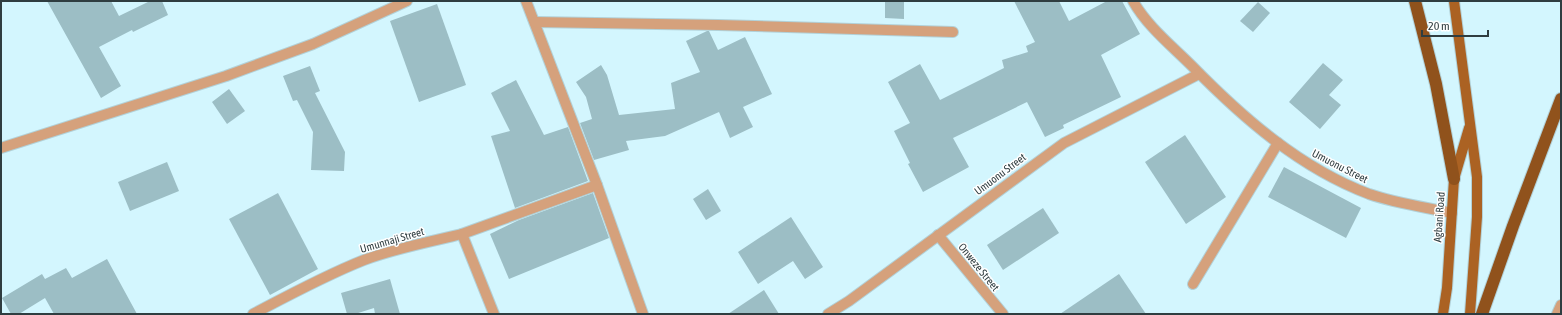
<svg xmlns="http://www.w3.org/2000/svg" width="1562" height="315" font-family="'Asap Condensed',sans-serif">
	<rect width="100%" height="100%" fill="#d3f6fe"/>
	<g fill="#9cbec5">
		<path d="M 47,1 L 111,1 L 119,16 L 150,1 L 162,1 L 168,15 L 133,32 L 132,30 L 99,47 L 121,86 L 101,98 Z"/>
		<path d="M 885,1 L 904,1 L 904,19 L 885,18 Z"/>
		<path d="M 1014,1 L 1059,1 L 1069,21 L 1107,1 L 1122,1 L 1140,34 L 1101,55 L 1121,97 L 1063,125 L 1064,128 L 1045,137 L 1027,102 L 953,138 L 969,167 L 923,192 L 908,164 L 910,163 L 894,131 L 910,123 L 888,82 L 920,64 L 940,100 L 1004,68 L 1002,60 L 1028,52 L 1026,46 L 1035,42 Z"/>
		<path d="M 1258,2 L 1270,13 L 1253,32 L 1240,21 Z"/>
		<path d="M 437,4 L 466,85 L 419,102 L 390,21 Z"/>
		<path d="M 707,31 L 709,31 L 718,50 L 745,37 L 772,94 L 743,107 L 753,127 L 730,138 L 719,112 L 665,136 L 626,141 L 629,150 L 594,160 L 580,123 L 592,119 L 586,97 L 576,82 L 601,65 L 607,75 L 619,115 L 675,109 L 671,83 L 700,72 L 686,41 Z"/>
		<path d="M 1323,63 L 1343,80 L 1329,95 L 1341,105 L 1320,129 L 1289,102 Z"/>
		<path d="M 310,66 L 320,91 L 315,93 L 345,152 L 344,171 L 311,170 L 313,132 L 297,100 L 293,101 L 283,76 Z"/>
		<path d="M 516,80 L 544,135 L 568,127 L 588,181 L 515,208 L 491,136 L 510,131 L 491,93 Z"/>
		<path d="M 229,89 L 245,111 L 227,124 L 212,102 Z"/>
		<path d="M 1185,135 L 1226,197 L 1186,224 L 1145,162 Z"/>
		<path d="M 167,162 L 179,191 L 130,211 L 118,182 Z"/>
		<path d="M 1284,167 L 1361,208 L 1346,238 L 1268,197 Z"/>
		<path d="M 708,189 L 721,211 L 706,220 L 693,199 Z"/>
		<path d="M 278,193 L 318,269 L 270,295 L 229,219 Z"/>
		<path d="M 593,193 L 609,238 L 509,279 L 490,234 L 519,220 Z"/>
		<path d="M 1043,208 L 1059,233 L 1003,270 L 987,245 Z"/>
		<path d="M 791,217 L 823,267 L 805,279 L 793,261 L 758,284 L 738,252 Z"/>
		<path d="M 107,259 L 137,314 L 54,314 L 45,298 L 19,314 L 11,314 L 2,298 L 42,274 L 45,279 L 66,268 L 72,278 Z"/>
		<path d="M 1119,274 L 1146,314 L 1060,314 Z"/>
		<path d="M 390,279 L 400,314 L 375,314 L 374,308 L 355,314 L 347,314 L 341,293 Z"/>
		<path d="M 764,290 L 779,314 L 728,314 Z"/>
	</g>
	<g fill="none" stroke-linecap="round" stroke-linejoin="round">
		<defs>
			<g id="minor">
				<path d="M 526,1 L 597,185 L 643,314"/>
				<path d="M 1133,1 C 1147,26 1172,46 1192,66 C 1243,118 1300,168 1369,194 C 1395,203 1424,207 1452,213"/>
				<path d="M 535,22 L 718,25 L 953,32"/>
				<path d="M 1,148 L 226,76 L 313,44 L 407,1"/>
				<path d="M 462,234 L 597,185"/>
				<path d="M 938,235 L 1003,314"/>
				<path d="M 1193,284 L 1278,143"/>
				<path d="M 253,314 C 289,295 326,275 364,260 C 396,248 429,242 462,234 L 494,314"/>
				<path d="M 828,314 L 849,301 L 1064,143 L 1199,74"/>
				<path d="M 1557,314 L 1561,305"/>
			</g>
			<g id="major">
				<path d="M 1454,1 L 1477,177 L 1477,217 L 1470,314"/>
				<path d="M 1443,314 L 1447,288 L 1454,179 L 1469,128"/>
			</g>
			<g id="highway">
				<path d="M 1415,1 L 1436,84 L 1454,179"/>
				<path d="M 1482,314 L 1513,226 L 1561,99"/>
			</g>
		</defs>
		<use href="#minor" stroke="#b2d1d8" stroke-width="12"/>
		<use href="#major" stroke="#b2d1d8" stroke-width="12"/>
		<use href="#highway" stroke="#b2d1d8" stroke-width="14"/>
		<use href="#minor" stroke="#d5a17c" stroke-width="10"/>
		<use href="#major" stroke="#ab6223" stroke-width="10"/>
		<use href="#highway" stroke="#90521c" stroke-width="12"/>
	</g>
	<g text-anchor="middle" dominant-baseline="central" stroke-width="3" stroke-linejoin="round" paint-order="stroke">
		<g font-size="11" fill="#2f3d40" stroke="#fff">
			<text transform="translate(1340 166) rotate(27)">Umuonu Street</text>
			<text transform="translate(1000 174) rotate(-37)">Umuonu Street</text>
			<text transform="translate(1439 217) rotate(-86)">Agbani Road</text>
			<text transform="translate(392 240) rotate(-16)">Umunnaji Street</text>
			<text transform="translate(979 267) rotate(51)">Onweze Street</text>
		</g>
	</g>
	<rect width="1562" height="315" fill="none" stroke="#2f3d40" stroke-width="4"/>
	<path d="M1422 30v6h66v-6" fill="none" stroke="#2f3d40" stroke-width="2"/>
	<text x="1428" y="30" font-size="12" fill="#2f3d40" stroke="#ffffff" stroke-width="3" paint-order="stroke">20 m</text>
</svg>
